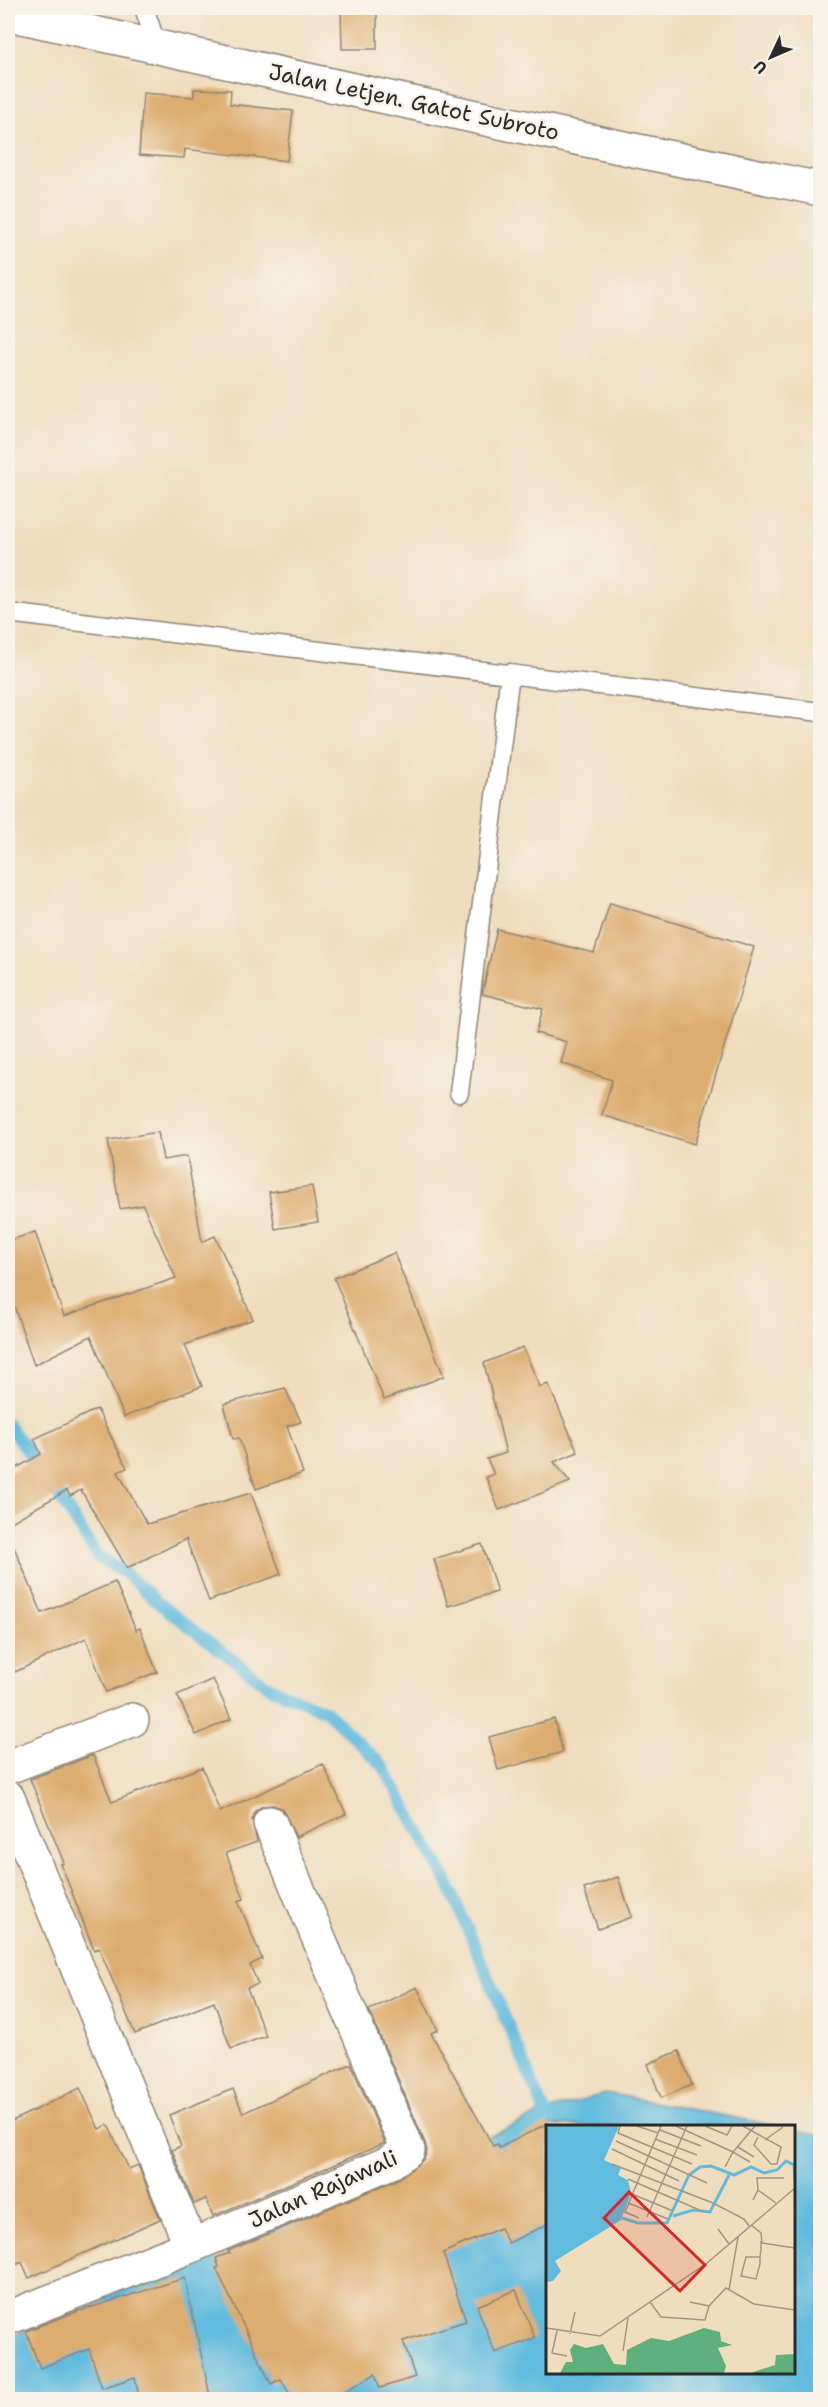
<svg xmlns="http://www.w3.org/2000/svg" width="828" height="2407" font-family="'Shantell Sans',sans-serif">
	<rect width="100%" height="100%" fill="#f7f3e8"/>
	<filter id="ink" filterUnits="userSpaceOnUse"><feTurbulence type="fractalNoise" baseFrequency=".0167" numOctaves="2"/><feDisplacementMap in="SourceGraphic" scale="12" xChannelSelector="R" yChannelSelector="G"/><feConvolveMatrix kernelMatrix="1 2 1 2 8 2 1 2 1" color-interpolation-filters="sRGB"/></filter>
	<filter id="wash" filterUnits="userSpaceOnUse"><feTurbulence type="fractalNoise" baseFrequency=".008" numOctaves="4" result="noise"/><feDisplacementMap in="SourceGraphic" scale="24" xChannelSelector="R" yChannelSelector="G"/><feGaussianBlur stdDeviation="1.35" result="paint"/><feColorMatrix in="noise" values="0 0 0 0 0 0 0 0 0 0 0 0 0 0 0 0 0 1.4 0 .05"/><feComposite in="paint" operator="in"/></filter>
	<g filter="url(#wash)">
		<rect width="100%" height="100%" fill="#f0ddbe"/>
		<path fill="#60bbde" stroke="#467384" stroke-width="1.5" d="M 606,2093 L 777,2126 L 548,2126 L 548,2372 L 794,2372 L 794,2130 L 820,2135 L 820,2399 L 8,2399 L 8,2337 L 271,2227 L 307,2217 L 545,2112 Z"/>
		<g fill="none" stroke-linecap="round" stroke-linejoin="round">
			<path stroke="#60bbde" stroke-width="12" d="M 8,1425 L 46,1476 L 98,1557 L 126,1574 L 162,1606 L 269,1687 L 326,1711 L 383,1766 L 448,1883 L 545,2112"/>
		</g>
		<g id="blocks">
			<g fill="#ddad70">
				<path d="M 341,8 L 377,8 L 377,49 L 342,49 Z"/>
				<path d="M 194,89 L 231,90 L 230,104 L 293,111 L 287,161 L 185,149 L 184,158 L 139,155 L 143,93 L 194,97 Z"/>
				<path d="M 610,903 L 754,947 L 695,1144 L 602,1115 L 612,1080 L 561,1063 L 567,1042 L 536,1033 L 543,1009 L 482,994 L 497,929 L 594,953 Z"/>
				<path d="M 158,1132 L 163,1160 L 187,1156 L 202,1242 L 215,1236 L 253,1319 L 185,1345 L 202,1386 L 124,1417 L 91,1336 L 34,1365 L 8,1288 L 8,1241 L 35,1232 L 64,1316 L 176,1278 L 143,1205 L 120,1209 L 108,1140 Z"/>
				<path d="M 312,1186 L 318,1222 L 275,1229 L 269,1192 Z"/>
				<path d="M 394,1253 L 444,1376 L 384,1400 L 334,1278 Z"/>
				<path d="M 523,1347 L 540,1387 L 548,1384 L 578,1452 L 554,1462 L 570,1482 L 499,1510 L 486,1477 L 494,1474 L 487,1459 L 506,1453 L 484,1363 Z"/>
				<path d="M 285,1388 L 301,1422 L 287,1426 L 303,1473 L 256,1489 L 239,1438 L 233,1439 L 224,1404 Z"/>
				<path d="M 97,1409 L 127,1468 L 118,1472 L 147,1524 L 251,1493 L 281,1574 L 209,1601 L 186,1539 L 127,1568 L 81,1490 L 70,1496 L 67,1490 L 8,1524 L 8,1473 L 41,1454 L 34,1439 Z"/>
				<path d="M 8,1533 L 42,1613 L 115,1582 L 136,1630 L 140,1628 L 157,1672 L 106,1692 L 86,1638 L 15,1672 L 8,1656 Z"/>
				<path d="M 482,1544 L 497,1592 L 448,1606 L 434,1559 Z"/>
				<path d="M 213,1679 L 231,1719 L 196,1735 L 177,1695 Z"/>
				<path d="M 554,1719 L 563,1752 L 498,1770 L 489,1737 Z"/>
				<path d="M 93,1755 L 112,1802 L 202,1767 L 220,1812 L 323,1764 L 346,1814 L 296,1837 L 282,1808 L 273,1805 L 263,1806 L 255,1811 L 252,1820 L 257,1842 L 226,1853 L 244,1899 L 238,1901 L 262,1959 L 250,1965 L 258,1984 L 247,1988 L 266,2036 L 231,2049 L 214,2002 L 135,2034 L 99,1948 L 94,1950 L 61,1864 L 64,1863 L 30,1779 Z"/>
				<path d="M 618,1877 L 632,1917 L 598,1929 L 584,1889 Z"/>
				<path d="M 417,1987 L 438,2030 L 431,2033 L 493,2146 L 497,2144 L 499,2148 L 548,2123 L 548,2224 L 508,2243 L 500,2228 L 443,2253 L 466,2321 L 403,2341 L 415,2377 L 380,2388 L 375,2374 L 329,2400 L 293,2400 L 281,2379 L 271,2384 L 216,2268 L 219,2267 L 216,2258 L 230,2253 L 228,2251 L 398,2179 L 424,2159 L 427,2151 L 425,2143 L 369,2010 Z"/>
				<path d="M 679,2051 L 692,2085 L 661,2098 L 648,2064 Z"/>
				<path d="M 351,2064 L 385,2143 L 213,2216 L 206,2199 L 194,2204 L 172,2150 L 181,2146 L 169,2115 L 233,2089 L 243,2113 Z"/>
				<path d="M 80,2088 L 99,2129 L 108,2125 L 129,2169 L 138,2165 L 160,2219 L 29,2278 L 22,2262 L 8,2268 L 8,2123 Z"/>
				<path d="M 185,2278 L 210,2396 L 194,2400 L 140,2400 L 135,2377 L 102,2388 L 89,2349 L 40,2368 L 26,2331 L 73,2313 Z"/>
				<path d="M 516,2290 L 535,2338 L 495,2353 L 477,2306 Z"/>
			</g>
		</g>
	</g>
	<g filter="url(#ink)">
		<use href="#blocks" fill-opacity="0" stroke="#8e8474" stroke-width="1.5"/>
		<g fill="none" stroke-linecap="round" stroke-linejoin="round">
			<defs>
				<g id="lane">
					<path d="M 144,8 L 157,46"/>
					<path d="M 8,613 L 820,712"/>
					<path d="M 459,1093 L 510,673"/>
				</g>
				<g id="street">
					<path d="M 8,14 L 481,118 L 820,189"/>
					<path d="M 8,1767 L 132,1720"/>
					<path d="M 8,1798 L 191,2246"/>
					<path d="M 8,2318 L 191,2246 L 391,2162 L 408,2150 L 270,1823"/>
				</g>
			</defs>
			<use href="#lane" stroke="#8e8474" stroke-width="21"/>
			<use href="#street" stroke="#8e8474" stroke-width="36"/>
			<use href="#lane" stroke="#fff" stroke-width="18"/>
			<use href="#street" stroke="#fff" stroke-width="33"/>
		</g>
	</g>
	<g text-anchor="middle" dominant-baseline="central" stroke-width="5" stroke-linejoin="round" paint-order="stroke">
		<g font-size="22" fill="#2b2b2b" stroke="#f7f3e8">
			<text transform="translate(414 102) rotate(12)">Jalan Letjen. Gatot Subroto</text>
			<text transform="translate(323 2189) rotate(-24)">Jalan Rajawali</text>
		</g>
	</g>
	<g transform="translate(546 2125)">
		<rect width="249" height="249" fill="#f0ddbe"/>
		<path d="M 158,203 L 174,207 L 175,216 L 186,220 L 172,223 L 180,241 L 178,248 L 14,248 L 20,237 L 27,237 L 24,225 L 28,219 L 40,223 L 57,219 L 68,239 L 80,240 L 81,225 L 105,213 L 123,216 ZM 249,229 L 249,248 L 204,248 L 229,240 L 230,230 Z" fill="#5fb07c"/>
		<path d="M 0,1 L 73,1 L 58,35 L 75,43 L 72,50 L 82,55 L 85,68 L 75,95 L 9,136 L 15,146 L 7,156 L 0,157 Z" fill="#60bbde"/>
		<path fill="none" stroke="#60bbde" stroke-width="3" d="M 127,91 L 147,85 L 164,87 L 183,50M 76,93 L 92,98 L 121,98 L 143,50 L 154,42 L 165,41 L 188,50 L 205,42 L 218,48 L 231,45 L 240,36 L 248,40 L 249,55"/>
		<path fill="none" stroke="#a19683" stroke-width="1.5" d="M 74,1 L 72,8 L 146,39M 91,1 L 112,8M 130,1 L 187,27 L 209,1M 159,1 L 181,10 L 186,1M 197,1 L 235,22 L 231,39 L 225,39 L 208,20 L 212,12M 114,5 L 155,21M 109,14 L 151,30M 219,15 L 237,2M 70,16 L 161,58M 192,22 L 208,32M 66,24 L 133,56M 66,39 L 167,78 L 198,94 L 203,101M 179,42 L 187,27 L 204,37M 82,54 L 158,87M 212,65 L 230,78M 86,69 L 127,86M 207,75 L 212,65 L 211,53 L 238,53M 82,78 L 122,94M 101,92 L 141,1M 93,93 L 79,87 L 115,1M 205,100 L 215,108 L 216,118 L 249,123M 172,104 L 183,119M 214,132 L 200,132 L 195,151 L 210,154 L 214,139 L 214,132 L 215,124 L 215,116M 183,165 L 192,112M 104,177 L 115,192 L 159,195 L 163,181 L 180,163 L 208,179 L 249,185M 144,177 L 163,181M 0,203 L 54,211 L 161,138 L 249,63M 11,206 L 6,228 L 21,231M 24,209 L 29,187M 77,226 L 82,193"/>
		<path fill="#d62828" fill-opacity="0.15" stroke="#d62828" stroke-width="3" d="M 83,67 L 159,140 L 134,166 L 58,93 Z"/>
		<rect width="249" height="249" fill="none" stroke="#2b2b2b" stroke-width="3"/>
	</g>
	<rect width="828" height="2407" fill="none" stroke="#f7f3e8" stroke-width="30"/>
	<g transform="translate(771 57) rotate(226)" stroke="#f7f3e8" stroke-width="4.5" paint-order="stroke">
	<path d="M0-4.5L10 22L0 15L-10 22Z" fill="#2b2b2b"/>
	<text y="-9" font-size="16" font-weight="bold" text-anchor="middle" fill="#2b2b2b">U</text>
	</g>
</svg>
